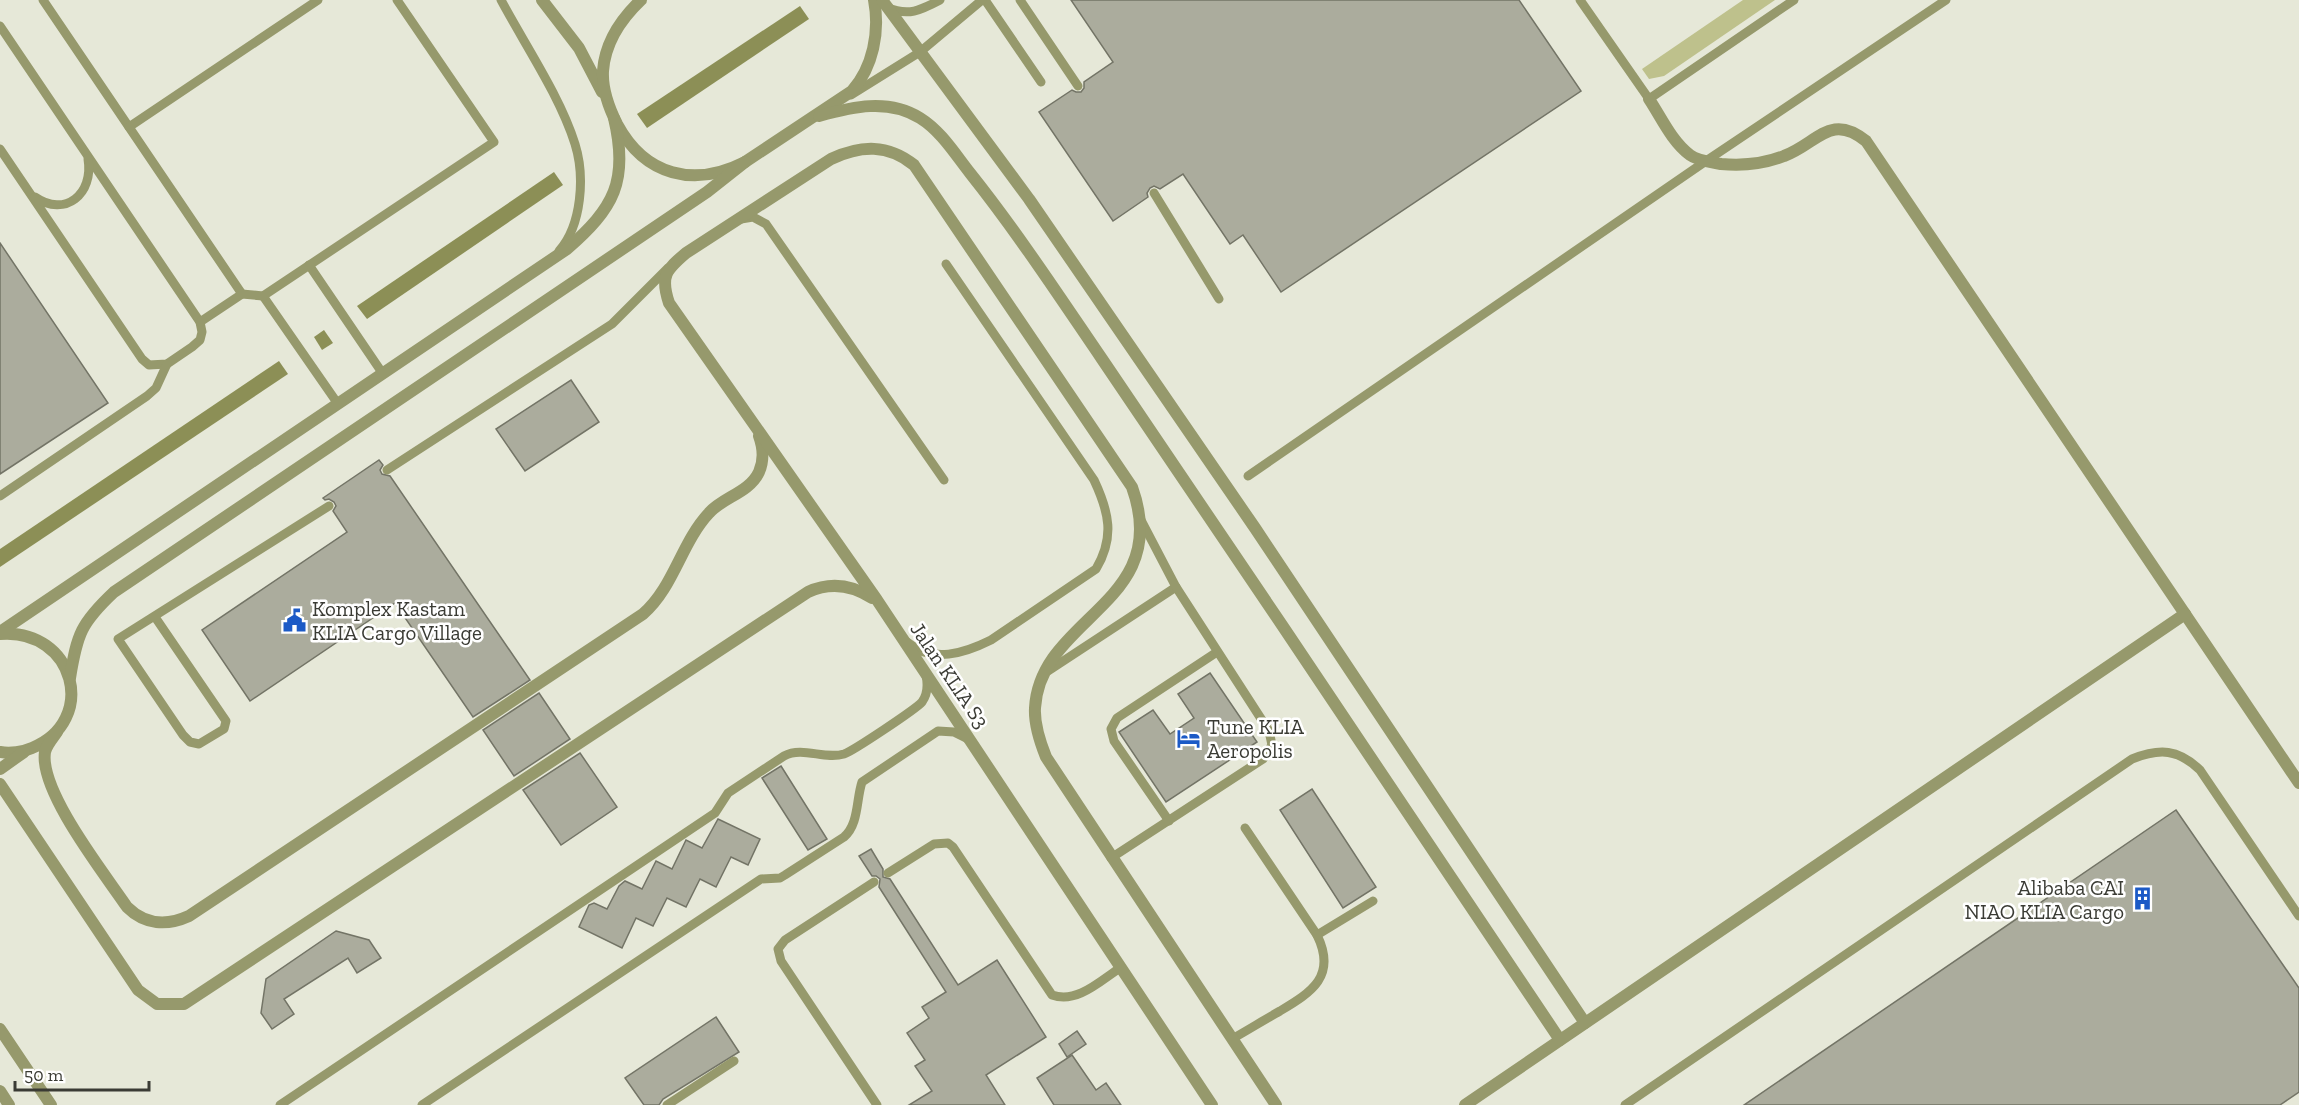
<svg xmlns="http://www.w3.org/2000/svg" width="2299" height="1105" font-family="'Zilla Slab',serif">
	<rect width="100%" height="100%" fill="#e6e8d8"/>
	<path fill="#bec18c" d="M 1743,0 L 1775,0 L 1664,76 L 1649,79 L 1642,69 Z"/>
	<g fill="#8c8f56">
		<path d="M 800,6 L 809,19 L 647,128 L 637,114 Z"/>
		<path d="M 554,172 L 563,185 L 367,319 L 357,306 Z"/>
		<path d="M 324,330 L 333,343 L 322,350 L 314,337 Z"/>
		<path d="M 279,361 L 288,374 L 0,567 L 0,549 Z"/>
	</g>
	<g fill="#abac9d" stroke="#737466" stroke-width="1.5">
		<path d="M 1071,0 L 1519,0 L 1581,91 L 1281,292 L 1243,235 L 1230,244 L 1183,174 L 1160,189 L 1154,186 L 1150,188 L 1147,193 L 1148,197 L 1113,221 L 1039,112 L 1072,90 L 1076,92 L 1081,92 L 1084,88 L 1084,82 L 1113,62 Z"/>
		<path d="M 0,243 L 108,403 L 0,474 Z"/>
		<path d="M 571,380 L 599,422 L 525,471 L 496,429 Z"/>
		<path d="M 379,460 L 383,465 L 380,470 L 382,474 L 390,476 L 530,680 L 473,717 L 395,603 L 250,701 L 202,630 L 347,532 L 333,511 L 336,506 L 334,502 L 329,499 L 325,500 L 323,498 Z"/>
		<path d="M 1210,673 L 1257,742 L 1166,802 L 1119,732 L 1153,710 L 1170,734 L 1194,718 L 1178,694 Z"/>
		<path d="M 539,693 L 570,739 L 514,776 L 483,730 Z"/>
		<path d="M 580,753 L 617,807 L 561,845 L 523,790 Z"/>
		<path d="M 781,766 L 827,839 L 808,850 L 762,778 Z"/>
		<path d="M 1312,789 L 1376,887 L 1343,908 L 1280,810 Z"/>
		<path d="M 2176,810 L 2299,988 L 2299,1092 L 2280,1105 L 1744,1105 Z"/>
		<path d="M 718,819 L 760,839 L 748,865 L 731,857 L 716,887 L 700,879 L 686,907 L 667,898 L 653,926 L 636,918 L 622,948 L 579,927 L 589,905 L 594,903 L 607,909 L 619,886 L 625,881 L 642,889 L 656,861 L 672,869 L 686,840 L 702,848 Z"/>
		<path d="M 871,849 L 883,869 L 883,877 L 890,879 L 958,985 L 997,960 L 1046,1037 L 986,1075 L 1005,1105 L 909,1105 L 932,1091 L 915,1066 L 925,1060 L 907,1033 L 929,1018 L 922,1007 L 946,992 L 879,887 L 880,879 L 876,876 L 872,876 L 859,856 Z"/>
		<path d="M 336,931 L 369,940 L 381,958 L 357,973 L 348,958 L 284,999 L 294,1014 L 272,1029 L 261,1013 L 266,979 Z"/>
		<path d="M 716,1017 L 739,1052 L 663,1099 L 659,1105 L 644,1105 L 625,1078 Z"/>
		<path d="M 1077,1031 L 1086,1044 L 1067,1057 L 1059,1044 Z"/>
		<path d="M 1072,1055 L 1096,1090 L 1106,1083 L 1121,1105 L 1054,1105 L 1037,1078 Z"/>
	</g>
	<g fill="none" stroke-linecap="round" stroke-linejoin="round">
		<g stroke="#96996c" stroke-width="9">
			<path d="M 43,0 L 242,294"/>
			<path d="M 501,0 C 525,45 560,96 575,144 C 585,176 582,225 559,251"/>
			<path d="M 985,0 L 1041,82"/>
			<path d="M 1020,0 L 1078,86"/>
			<path d="M 1580,0 L 1649,99 L 1794,0"/>
			<path d="M 887,7 C 908,17 921,10 940,0"/>
			<path d="M 0,26 L 200,322 L 202,332 L 200,340 L 192,347 L 167,364 L 149,365 L 142,359 L 0,149"/>
			<path d="M 851,95 L 920,52 L 982,0"/>
			<path d="M 129,127 L 318,0"/>
			<path d="M 1154,193 L 1219,299"/>
			<path d="M 35,197 C 65,218 94,194 88,159"/>
			<path d="M 741,219 L 753,217 L 766,224 L 944,480"/>
			<path d="M 309,265 L 383,374"/>
			<path d="M 263,296 L 338,404"/>
			<path d="M 200,322 L 242,294 L 263,296 L 494,142 L 397,0"/>
			<path d="M 387,470 L 612,324 L 668,268"/>
			<path d="M 1248,476 L 1706,161 L 1946,0"/>
			<path d="M 0,496 L 147,396 L 156,388 L 167,364"/>
			<path d="M 155,617 L 226,721 L 224,729 L 199,744 L 190,742 L 183,735 L 118,639 L 329,506"/>
			<path d="M 907,642 C 932,664 965,653 991,640 L 1096,569 C 1115,537 1109,512 1094,480 L 946,264"/>
			<path d="M 1048,671 L 1176,587"/>
			<path d="M 1169,821 L 1114,741 L 1111,729 L 1117,718 L 1217,652"/>
			<path d="M 1245,828 L 1317,935 L 1373,901"/>
			<path d="M 1111,858 L 1263,759 L 1272,745 L 1269,731 L 1176,587 L 1141,520"/>
			<path d="M 888,873 L 934,844 L 948,843 L 953,847 L 1052,995 C 1077,1004 1100,981 1120,968"/>
			<path d="M 874,882 L 785,940 L 778,949 L 781,961 L 877,1105"/>
			<path d="M 1232,1039 C 1248,1030 1264,1020 1280,1011 C 1312,992 1337,976 1317,935"/>
			<path d="M 280,1105 L 715,813 L 728,793 L 784,756 C 803,746 824,760 844,754 C 853,751 916,709 922,702 C 928,694 928,685 926,675"/>
			<path d="M 422,1105 L 761,879 L 780,878 L 785,875 L 844,837 C 859,824 856,800 862,782 L 938,731 L 954,732 L 968,739"/>
			<path d="M 667,1105 L 734,1061"/>
			<path d="M 1625,1105 L 2132,759 C 2160,748 2178,749 2200,770 L 2299,916"/>
		</g>
		<g stroke="#96996c" stroke-width="12">
			<path d="M 542,0 L 579,48 L 602,92"/>
			<path d="M 641,0 C 621,19 605,43 603,71 C 602,90 609,108 617,124 C 645,176 694,188 745,162 L 852,91 C 873,67 880,32 874,0"/>
			<path d="M 882,0 L 1029,199 L 1255,528 L 1585,1023"/>
			<path d="M 1649,99 C 1661,117 1672,142 1690,155 C 1698,161 1711,162 1721,164 C 1743,166 1764,164 1784,156 C 1817,144 1830,112 1866,141 L 2299,783"/>
			<path d="M 819,116 C 852,107 888,98 920,118 C 941,131 955,154 970,173 C 1017,232 1059,296 1102,359 C 1256,585 1408,813 1560,1040"/>
			<path d="M 0,632 L 567,249 C 614,208 629,181 614,118"/>
			<path d="M 0,634 C 75,628 99,721 32,748 C 23,752 10,754 0,752"/>
			<path d="M 70,678 C 77,634 81,623 114,592 L 707,192 L 745,162"/>
			<path d="M 57,732 C 53,738 47,744 45,752 C 39,791 104,873 127,907 C 145,925 167,926 189,916 L 643,614 C 674,587 681,543 709,513 C 723,497 749,493 759,472 C 764,461 763,447 759,436"/>
			<path d="M 0,769 L 24,752"/>
			<path d="M 0,784 L 138,990 L 157,1004 L 184,1004 L 808,592 C 830,582 852,585 872,598"/>
			<path d="M 0,1029 L 51,1105"/>
			<path d="M 0,1091 L 9,1105"/>
			<path d="M 1212,1105 L 877,600 L 669,303 C 660,276 666,270 686,253 L 831,159 C 861,145 888,144 914,165 L 1132,487 C 1174,604 1040,616 1035,708 C 1034,725 1040,742 1046,757 L 1276,1105"/>
			<path d="M 1465,1105 L 2185,614"/>
		</g>
	</g>
	<defs>
		<symbol id="civic-bare" viewBox="-9 -9 18 18"><path d="M-.6-6.5H3V-4.5H.6V-3L4-1V1h2V6H-6V1h2V-1L-.6-3ZM-1.2 2.5V6h2.4V2.5Z" fill="#1c5ac6" stroke="#fff" stroke-width="2.5" paint-order="stroke"/></symbol>
		<symbol id="hotel-bare" viewBox="-9 -9 18 18"><path d="M-6-4.5h1.5V1H6V5H4.5V3h-9V5H-6ZM-4 0a1.8 1.8 0 1 1 3.6 0ZM.5 0V-2.5h3Q6-2.5 6 0Z" fill="#1c5ac6" stroke="#fff" stroke-width="2.5" paint-order="stroke"/></symbol>
		<symbol id="building-bare" viewBox="-9 -9 18 18"><path d="M-4-6H4V6H1V3H-1V6H-4ZM-2.5-4.3h1.7v1.8h-1.7ZM.8-4.3h1.7v1.8H.8ZM-2.5-1h1.7V.8h-1.7ZM.8-1h1.7V.8H.8Z" fill="#1c5ac6" stroke="#fff" stroke-width="2.5" paint-order="stroke"/></symbol>
	</defs>
	<g fill-rule="evenodd">
		<use href="#civic-bare" x="278" y="604" width="33" height="33"/>
		<use href="#hotel-bare" x="1172" y="722" width="33" height="33"/>
		<use href="#building-bare" x="2126" y="882" width="33" height="33"/>
	</g>
	<g text-anchor="middle" dominant-baseline="central" stroke-width="5" stroke-linejoin="round" paint-order="stroke">
		<g font-size="21" fill="#3a3b34" stroke="#fff" text-anchor="start">
			<text x="312" y="608">Komplex Kastam<tspan x="312" dy="24">KLIA Cargo Village</tspan></text>
			<text x="1207" y="726">Tune KLIA<tspan x="1207" dy="24">Aeropolis</tspan></text>
			<text x="2124" y="887" text-anchor="end">Alibaba CAI<tspan x="2124" dy="24">NIAO KLIA Cargo</tspan></text>
		</g>
		<g font-size="21" fill="#3a3b34" stroke="#fff">
			<text transform="translate(950 675) rotate(56)">Jalan KLIA S3</text>
		</g>
	</g>
	<path d="M15 1081v9h134v-9" fill="none" stroke="#3a3b34" stroke-width="3"/>
	<text x="24" y="1081" font-size="18" fill="#3a3b34" stroke="#ffffff" stroke-width="4.5" paint-order="stroke">50 m</text>
</svg>
